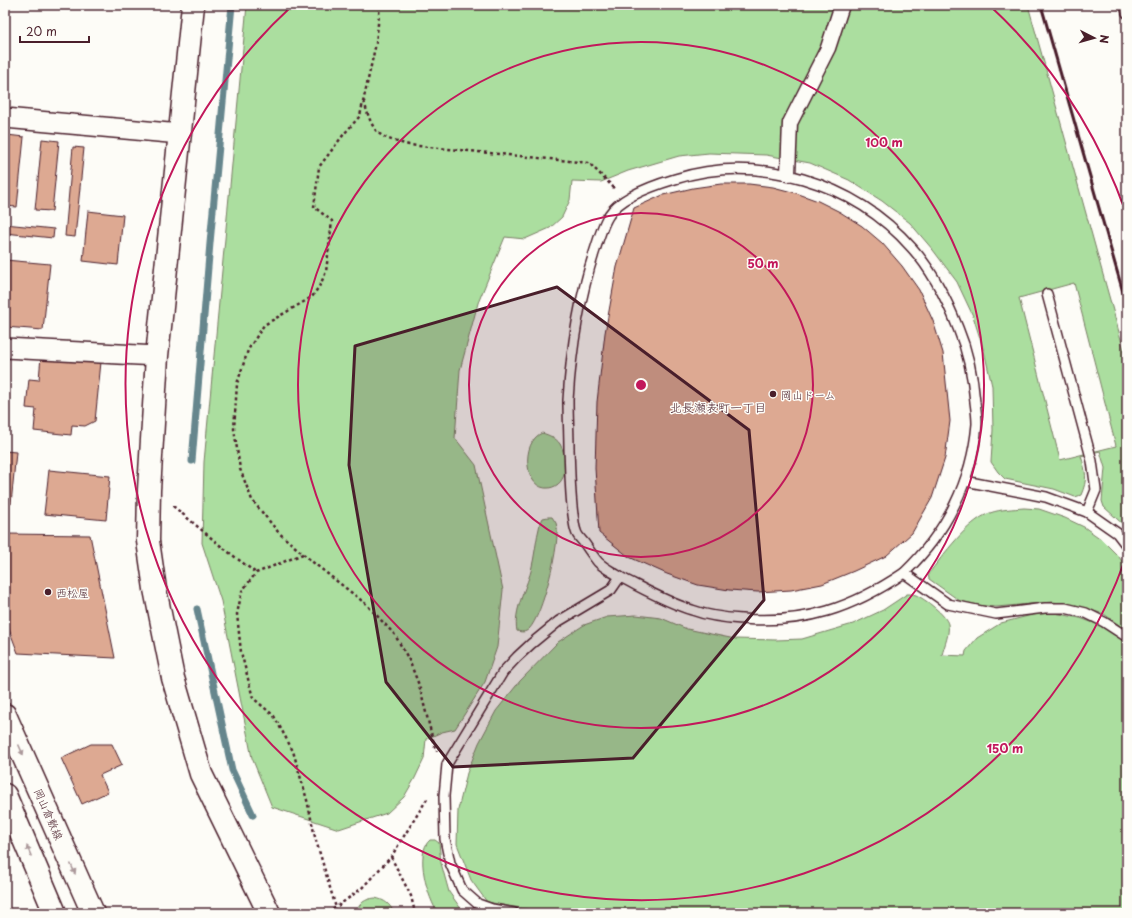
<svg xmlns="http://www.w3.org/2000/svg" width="1132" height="918" font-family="'Playpen Sans','Klee One',sans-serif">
	<rect width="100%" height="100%" fill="#fdfcf7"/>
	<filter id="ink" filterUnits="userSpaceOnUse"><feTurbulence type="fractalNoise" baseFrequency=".025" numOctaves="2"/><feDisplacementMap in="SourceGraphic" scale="8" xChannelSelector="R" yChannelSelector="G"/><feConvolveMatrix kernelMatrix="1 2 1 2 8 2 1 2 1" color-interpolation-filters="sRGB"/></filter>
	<g filter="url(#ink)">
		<g fill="#abde9f" stroke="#7a7e65" fill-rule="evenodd">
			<path d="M 247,5 L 1028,5 L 1127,361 L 1127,528 L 1104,507 L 1102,501 L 1105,468 L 1100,451 L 1081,456 C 1086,472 1088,479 1081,495 L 1075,497 L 1054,489 L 1005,479 L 998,472 L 991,462 L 993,430 L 992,386 L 984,351 L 973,316 L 957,282 L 933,250 L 910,223 L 882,201 L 849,180 L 810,163 L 766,155 L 709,153 L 679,156 L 628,171 L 601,182 L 572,181 L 570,200 L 562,217 L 550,228 L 525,239 L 505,237 L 478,303 L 460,370 L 455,438 L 476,465 L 503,590 L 497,647 L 485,682 L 455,729 L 442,732 L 426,739 L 424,759 L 415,778 L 404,797 L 387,813 L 339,829 L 272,807 L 252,758 L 221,601 L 202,543 L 204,462 ZM 1074,283 L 1116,446 L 1060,460 L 1019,298 Z"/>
			<path d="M 542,433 C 549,435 556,438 560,444 C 568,458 569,485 549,488 C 524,491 520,442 542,433 Z"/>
			<path d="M 1024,508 L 1039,509 L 1065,518 L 1084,527 L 1101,539 L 1119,557 L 1127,568 L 1127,631 L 1104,614 L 1073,605 L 1053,602 L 996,607 L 978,605 L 960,601 L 929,579 L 928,574 C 944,555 967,521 990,513 C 1001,509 1013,509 1024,508 Z"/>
			<path d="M 548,517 L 552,517 C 553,519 555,521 556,523 C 562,540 542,617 529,629 C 525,633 521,632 517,631 C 513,611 526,589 531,571 C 535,555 536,539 540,524 L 543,518 Z"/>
			<path d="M 907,594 C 910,594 913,594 916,595 C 925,599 946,615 948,624 C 950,634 944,646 942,655 L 965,656 L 966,651 L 977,638 L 1001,623 L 1028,616 L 1049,612 L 1080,618 L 1105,627 L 1124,641 L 1127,645 L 1127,913 L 547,913 L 487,902 L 471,880 L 457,844 L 458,810 L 467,773 L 479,743 L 496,711 L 520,681 L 558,642 L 584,625 L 607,617 L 636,615 L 661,618 L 687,629 L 735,639 L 776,640 L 802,639 L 853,624 L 883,610 Z"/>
			<path d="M 430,840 L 435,840 L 439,843 L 441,863 L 449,892 L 464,913 L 438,913 C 428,899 414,853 430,840 Z"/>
			<path d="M 375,898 C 385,900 390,904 394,913 L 356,913 C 359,903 365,899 375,898 Z"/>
		</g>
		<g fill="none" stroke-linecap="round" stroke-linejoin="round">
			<g stroke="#66868d" stroke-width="7">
				<path d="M 192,461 L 210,243 L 232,5"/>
				<path d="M 197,609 L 232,770 L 253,815"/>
			</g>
		</g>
		<g fill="#dda992" stroke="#4a1f2b">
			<path d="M 7,135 L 24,137 L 17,207 L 5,206 L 5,157 Z"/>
			<path d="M 42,139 L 59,141 L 52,211 L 35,210 Z"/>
			<path d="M 73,147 L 84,148 L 75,237 L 65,236 Z"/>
			<path d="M 721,184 L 749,184 L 773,187 L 796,193 L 818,201 L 840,212 L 862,226 L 882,243 L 902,266 L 919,290 L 933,321 L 943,353 L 950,421 L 945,458 L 932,498 L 912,533 L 886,556 L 854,571 L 822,584 L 791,590 L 758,592 L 729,590 L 698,585 L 667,574 L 629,557 L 599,533 L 595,468 L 597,402 L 605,333 L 617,267 L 634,208 L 663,195 L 693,188 Z"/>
			<path d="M 88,211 L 123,215 L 118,265 L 83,261 Z"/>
			<path d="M 5,224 L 54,229 L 53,238 L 5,233 Z"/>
			<path d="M 5,260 L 50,264 L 43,330 L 5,327 Z"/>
			<path d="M 41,356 L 101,362 L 95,421 L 85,426 L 72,425 L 71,435 L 34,431 L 36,409 L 26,408 L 29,379 L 39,380 Z"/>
			<path d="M 5,451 L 16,452 L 11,504 L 5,503 Z"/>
			<path d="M 49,470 L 110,476 L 106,520 L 44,514 Z"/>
			<path d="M 5,534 L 90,535 L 115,658 L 18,653 L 5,619 Z"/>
			<path d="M 91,744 L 112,744 L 122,765 L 100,775 L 108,792 L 82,804 L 61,758 Z"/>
		</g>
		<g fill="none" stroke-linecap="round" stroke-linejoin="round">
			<defs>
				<g id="service">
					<path d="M 1125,5 L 1127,13"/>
					<path d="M 1047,294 L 1092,461 L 1096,490 L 1087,512"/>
					<path d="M 965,481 L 1046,497 L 1087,512 L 1117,533 L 1127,546"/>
					<path d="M 620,577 C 613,572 604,568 598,562 C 593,556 589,550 585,544 C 582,540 577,536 576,531 C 574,526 574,520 573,515 C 570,493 570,471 569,449 C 569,433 568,417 568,400 C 571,350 579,299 595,250 C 598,241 603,223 609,215 C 620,197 655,185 675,179 C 759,153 854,182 912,248 C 933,271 947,300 958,328 C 968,352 973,377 975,402 C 976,409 977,417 977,424 C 972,482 946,533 904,573"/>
					<path d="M 514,913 L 492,909 L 478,904 L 462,890 L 450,863 L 445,839 L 444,796 L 447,764 L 503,672 L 517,657 L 531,644 L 559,621 L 611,590 L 620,577 C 644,589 666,602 692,610 C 708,616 726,618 742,619 C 806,624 852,608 904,573 L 948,604 L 996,614 L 1045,608 L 1065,608 L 1086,613 L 1104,622 L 1127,637"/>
				</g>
				<path id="pedestrian" d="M 788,174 L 790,123 L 828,48 L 842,5"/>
				<g id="minor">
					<path d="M 5,118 L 180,134"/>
					<path d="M 5,348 L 157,356"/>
				</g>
				<path id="tertiary" d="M 193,5 L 157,356 L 149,490 L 148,541 L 155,589 L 173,678 L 201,774 L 269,913"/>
				<g id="secondary">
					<path d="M 5,715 L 93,913"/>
					<path d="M 5,795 L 55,913"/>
				</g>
			</defs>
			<use href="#service" stroke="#4a1f2b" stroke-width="12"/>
			<use href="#pedestrian" stroke="#4a1f2b" stroke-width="17"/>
			<use href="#minor" stroke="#4a1f2b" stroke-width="22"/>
			<use href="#tertiary" stroke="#4a1f2b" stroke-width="25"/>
			<use href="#secondary" stroke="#4a1f2b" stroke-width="25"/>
			<g stroke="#4a1f2b" stroke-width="2.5" stroke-dasharray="3 3" stroke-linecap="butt">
				<path d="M 380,5 L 376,43 L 360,116 L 344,134 L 319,167 L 314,207 L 332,221 L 326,272 L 320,285 L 312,297 L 264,325 L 248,350 L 237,384 L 234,429 L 240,469 L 252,500 L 279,533 L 315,564 L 366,604 L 395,635 L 409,660 L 419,685 L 435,748 L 437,751"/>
				<path d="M 364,101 C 373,134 377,137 409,145 L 589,163 L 614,188"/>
				<path d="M 173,506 L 222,547 L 256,573"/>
				<path d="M 303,554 L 256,573 L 242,591 L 237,614 L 241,652 L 253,698 L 274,716 L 293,751 L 307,800 L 315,837 L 336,908"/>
				<path d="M 391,857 L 411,896 L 415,913"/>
				<path d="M 328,913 L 361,889 L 391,857 L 427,799"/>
			</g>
			<use href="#service" stroke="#fdfcf7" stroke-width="9"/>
			<use href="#pedestrian" stroke="#fdfcf7" stroke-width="14"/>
			<use href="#minor" stroke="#fdfcf7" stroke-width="19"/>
			<use href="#tertiary" stroke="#fdfcf7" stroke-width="22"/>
			<use href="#secondary" stroke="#fdfcf7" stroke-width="22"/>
			<path stroke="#4a1f2b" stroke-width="3" d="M 1041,5 L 1127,306"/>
		</g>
		<defs><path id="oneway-solid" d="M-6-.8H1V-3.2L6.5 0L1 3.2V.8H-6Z"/></defs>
		<g fill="#ac999b">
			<use href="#oneway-solid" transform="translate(21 750) rotate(66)"/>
			<use href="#oneway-solid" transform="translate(29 851) rotate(-113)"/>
			<use href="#oneway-solid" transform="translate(73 869) rotate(66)"/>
		</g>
	</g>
	<path fill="#4a1f2b" fill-opacity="0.2" stroke="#4a1f2b" stroke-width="3" stroke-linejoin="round" d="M 557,287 L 749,430 L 764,600 L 633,758 L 453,767 L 386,682 L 349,465 L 355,346 Z"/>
	<g fill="none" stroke="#c2185b" stroke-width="2">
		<circle cx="641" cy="385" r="172"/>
		<circle cx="641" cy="385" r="343"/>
		<path d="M1126 557A515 515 0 1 1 293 5M989 5A515 515 0 0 1 1126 213"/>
	</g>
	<g fill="#4a1f2b" stroke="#fdfcf7" stroke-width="1.5">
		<circle cx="773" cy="394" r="4"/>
		<circle cx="48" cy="592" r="4"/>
	</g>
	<g text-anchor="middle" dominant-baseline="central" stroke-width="3" stroke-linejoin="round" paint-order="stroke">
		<g font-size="11" fill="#4a1f2b" stroke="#fdfcf7" text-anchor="start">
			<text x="781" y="394">岡山ドーム</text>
			<text x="56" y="592">西松屋</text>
		</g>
		<g font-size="11" fill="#4a1f2b" stroke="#fdfcf7">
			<text transform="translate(49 814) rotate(66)">岡山倉敷線</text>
		</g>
		<g font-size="12" fill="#4a1f2b" stroke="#fdfcf7">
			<text x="718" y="407">北長瀬表町一丁目</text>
		</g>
	</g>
	<circle cx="641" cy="385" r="6" fill="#c2185b" stroke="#fdfcf7" stroke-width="2"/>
	<g font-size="12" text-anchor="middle" font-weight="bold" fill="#c2185b" stroke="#fdfcf7" stroke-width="3" stroke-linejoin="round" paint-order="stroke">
		<text x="884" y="147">100 m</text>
		<text x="763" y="268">50 m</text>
		<text x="1005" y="753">150 m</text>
	</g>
	<rect width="1132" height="918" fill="none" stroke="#fdfcf7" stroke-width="20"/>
	<rect x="10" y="10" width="1112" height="898" fill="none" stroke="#4a1f2b" stroke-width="1.5" filter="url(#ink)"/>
	<g transform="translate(1094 38) rotate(96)" stroke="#fdfcf7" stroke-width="3" paint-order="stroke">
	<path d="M0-3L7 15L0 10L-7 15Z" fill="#4a1f2b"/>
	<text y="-6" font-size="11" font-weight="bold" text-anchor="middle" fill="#4a1f2b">N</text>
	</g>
	<path d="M20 36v6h69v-6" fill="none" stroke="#4a1f2b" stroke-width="2"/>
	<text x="26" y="36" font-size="12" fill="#4a1f2b" stroke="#fdfcf7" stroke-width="3" paint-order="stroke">20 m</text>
</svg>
